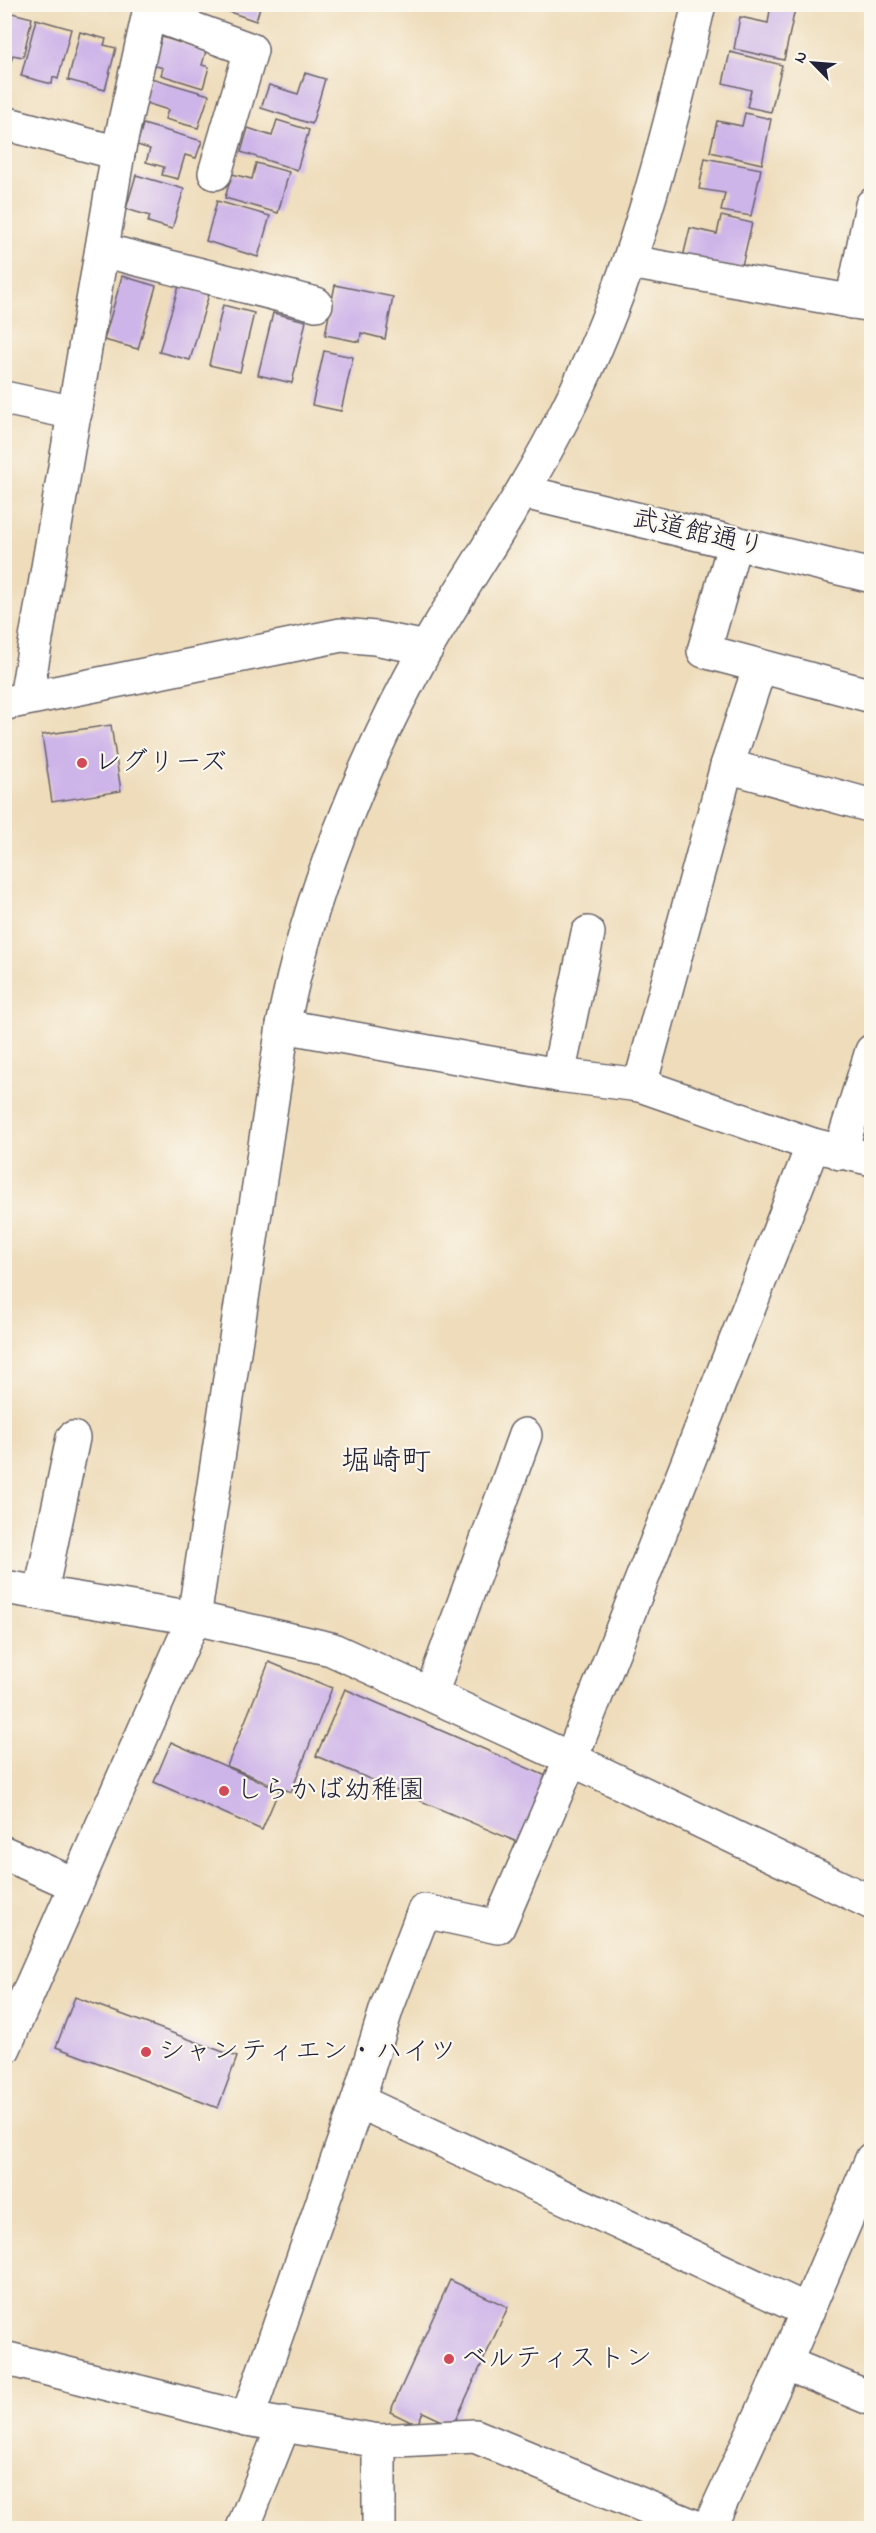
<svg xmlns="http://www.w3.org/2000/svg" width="876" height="2533" font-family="'Indie Flower','Klee One',sans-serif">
	<rect width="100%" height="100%" fill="#fbf7ec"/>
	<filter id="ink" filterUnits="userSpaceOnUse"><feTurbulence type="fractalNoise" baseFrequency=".0167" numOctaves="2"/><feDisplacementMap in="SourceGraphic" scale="12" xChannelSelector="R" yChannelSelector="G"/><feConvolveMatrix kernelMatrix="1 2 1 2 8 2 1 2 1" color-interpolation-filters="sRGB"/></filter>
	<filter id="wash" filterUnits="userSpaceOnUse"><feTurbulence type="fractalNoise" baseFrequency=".008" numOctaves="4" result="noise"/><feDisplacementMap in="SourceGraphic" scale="24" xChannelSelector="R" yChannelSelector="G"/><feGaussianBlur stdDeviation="1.35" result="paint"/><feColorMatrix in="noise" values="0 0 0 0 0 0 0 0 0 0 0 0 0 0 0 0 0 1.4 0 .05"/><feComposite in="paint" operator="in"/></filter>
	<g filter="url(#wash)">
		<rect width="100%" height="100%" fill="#eedcba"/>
		<g id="blocks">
			<g fill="#cdb4e9">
				<path d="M 206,4 L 261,4 L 256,21 Z"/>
				<path d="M 771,4 L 795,9 L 784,60 L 734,49 L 740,17 L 768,23 Z"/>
				<path d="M 4,11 L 32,18 L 23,57 L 13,55 L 10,65 L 4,64 Z"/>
				<path d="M 36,19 L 71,29 L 58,79 L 53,77 L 52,84 L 21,76 Z"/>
				<path d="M 80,32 L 106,39 L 104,45 L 116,48 L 105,90 L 68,80 Z"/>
				<path d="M 162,37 L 206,51 L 202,65 L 209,67 L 203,88 L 161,75 L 163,68 L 153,65 Z"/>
				<path d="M 730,52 L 782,65 L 771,112 L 747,107 L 751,90 L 723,83 Z"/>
				<path d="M 305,73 L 325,79 L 312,124 L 261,108 L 269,85 L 298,94 Z"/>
				<path d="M 151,78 L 209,95 L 198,128 L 165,119 L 168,110 L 143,102 Z"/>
				<path d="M 745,113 L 771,119 L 762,164 L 710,152 L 717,121 L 742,126 Z"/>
				<path d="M 277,120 L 309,130 L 297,170 L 241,152 L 248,128 L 272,136 Z"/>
				<path d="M 143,124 L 202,141 L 196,158 L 185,155 L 178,179 L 162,175 L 164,167 L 146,162 L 150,149 L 137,145 Z"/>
				<path d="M 705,158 L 761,169 L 751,216 L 721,211 L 725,193 L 699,189 Z"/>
				<path d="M 256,163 L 289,172 L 278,213 L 225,198 L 232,174 L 252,179 Z"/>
				<path d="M 136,175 L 184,189 L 172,229 L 148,222 L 150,216 L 126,209 Z"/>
				<path d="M 217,201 L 270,216 L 258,257 L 206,241 Z"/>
				<path d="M 721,216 L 752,223 L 741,270 L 683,257 L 690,228 L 717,234 Z"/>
				<path d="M 122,276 L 156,286 L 138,349 L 104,340 Z"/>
				<path d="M 335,285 L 393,297 L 385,339 L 361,333 L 360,342 L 325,335 Z"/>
				<path d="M 179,286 L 209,294 L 190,360 L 159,352 Z"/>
				<path d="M 223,305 L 254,313 L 240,372 L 209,365 Z"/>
				<path d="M 273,313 L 306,321 L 292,383 L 258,375 Z"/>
				<path d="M 324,351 L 353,357 L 341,411 L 312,405 Z"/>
				<path d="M 111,725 L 121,791 L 52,802 L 42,735 Z"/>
				<path d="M 269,1662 L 332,1688 L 291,1792 L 227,1766 Z"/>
				<path d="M 345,1689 L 553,1779 L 524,1845 L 316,1756 Z"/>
				<path d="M 171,1742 L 279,1790 L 262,1830 L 154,1782 Z"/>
				<path d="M 75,1997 L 237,2057 L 218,2108 L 56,2047 Z"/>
				<path d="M 450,2280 L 508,2307 L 453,2426 L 423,2412 L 417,2425 L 390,2412 Z"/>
			</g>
		</g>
	</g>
	<g filter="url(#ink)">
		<use href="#blocks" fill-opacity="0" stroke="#696367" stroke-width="1.5"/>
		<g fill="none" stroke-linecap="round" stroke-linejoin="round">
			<defs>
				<g id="minor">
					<path d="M 149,13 L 251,50 L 215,173"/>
					<path d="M 4,123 L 118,153 L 26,698"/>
					<path d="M 118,153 L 151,4"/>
					<path d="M 102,250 L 316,304"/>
					<path d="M 630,262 L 872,305"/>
					<path d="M 852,302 L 872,205"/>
					<path d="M 4,398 L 75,413"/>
					<path d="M 524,492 L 872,576"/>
					<path d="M 735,542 L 704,651 L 872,696"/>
					<path d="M 6,703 L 341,635 L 375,638 L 427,648"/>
					<path d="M 727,766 L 872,806"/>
					<path d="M 283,1026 L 558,1075 L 640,1085 L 813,1145"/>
					<path d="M 558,1075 L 588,933"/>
					<path d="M 640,1085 L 727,766 L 760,666"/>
					<path d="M 840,1153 L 872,1051"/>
					<path d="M 4,1587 L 194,1618 L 331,1649 L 571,1759 L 872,1903"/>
					<path d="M 41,1592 L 73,1438"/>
					<path d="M 431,1694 L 525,1435"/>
					<path d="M 4,1853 L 76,1885"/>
					<path d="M 4,2048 L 194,1618 L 283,1026 C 308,897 362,763 427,647 C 473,568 525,494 566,412 C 631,284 667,144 699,4"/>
					<path d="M 358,2101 L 808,2311"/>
					<path d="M 4,2358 L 247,2419 L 379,2441 L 475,2436 L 698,2528"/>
					<path d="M 785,2363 L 872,2399"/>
					<path d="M 247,2419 L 358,2101 L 387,2007 L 424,1911 L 498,1927 L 571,1759 L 813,1145 L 872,1159"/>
					<path d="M 243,2528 L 284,2424"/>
					<path d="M 379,2528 L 379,2441"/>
					<path d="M 709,2528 L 785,2363 L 872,2159"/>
				</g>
			</defs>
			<use href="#minor" stroke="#696367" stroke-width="36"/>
			<use href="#minor" stroke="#fff" stroke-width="33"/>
		</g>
	</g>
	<g fill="#d1495b" stroke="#fbf7ec" stroke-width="2">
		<circle cx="82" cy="763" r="6"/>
		<circle cx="224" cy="1791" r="6"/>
		<circle cx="146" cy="2052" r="6"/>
		<circle cx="449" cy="2359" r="6"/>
	</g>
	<g text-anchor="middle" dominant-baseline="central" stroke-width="4.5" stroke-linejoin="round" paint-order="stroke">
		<g font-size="27" fill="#22223b" stroke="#fbf7ec">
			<text transform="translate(698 534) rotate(13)">武道館通り</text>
		</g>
		<g font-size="27" fill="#22223b" stroke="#fbf7ec" text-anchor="start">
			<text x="94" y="763">レグリーズ</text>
			<text x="236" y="1791">しらかば幼稚園</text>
			<text x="158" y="2052">シャンティエン・ハイツ</text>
			<text x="461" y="2359">ベルティストン</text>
		</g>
		<g font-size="30" fill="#22223b" stroke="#fbf7ec">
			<text x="386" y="1463">堀崎町</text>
		</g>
	</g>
	<rect width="876" height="2533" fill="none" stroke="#fbf7ec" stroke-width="24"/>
	<g transform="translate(813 63) rotate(295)" stroke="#fbf7ec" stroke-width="4.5" paint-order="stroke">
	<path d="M0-4.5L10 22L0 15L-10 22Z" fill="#22223b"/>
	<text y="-9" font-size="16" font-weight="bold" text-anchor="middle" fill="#22223b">N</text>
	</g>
</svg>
